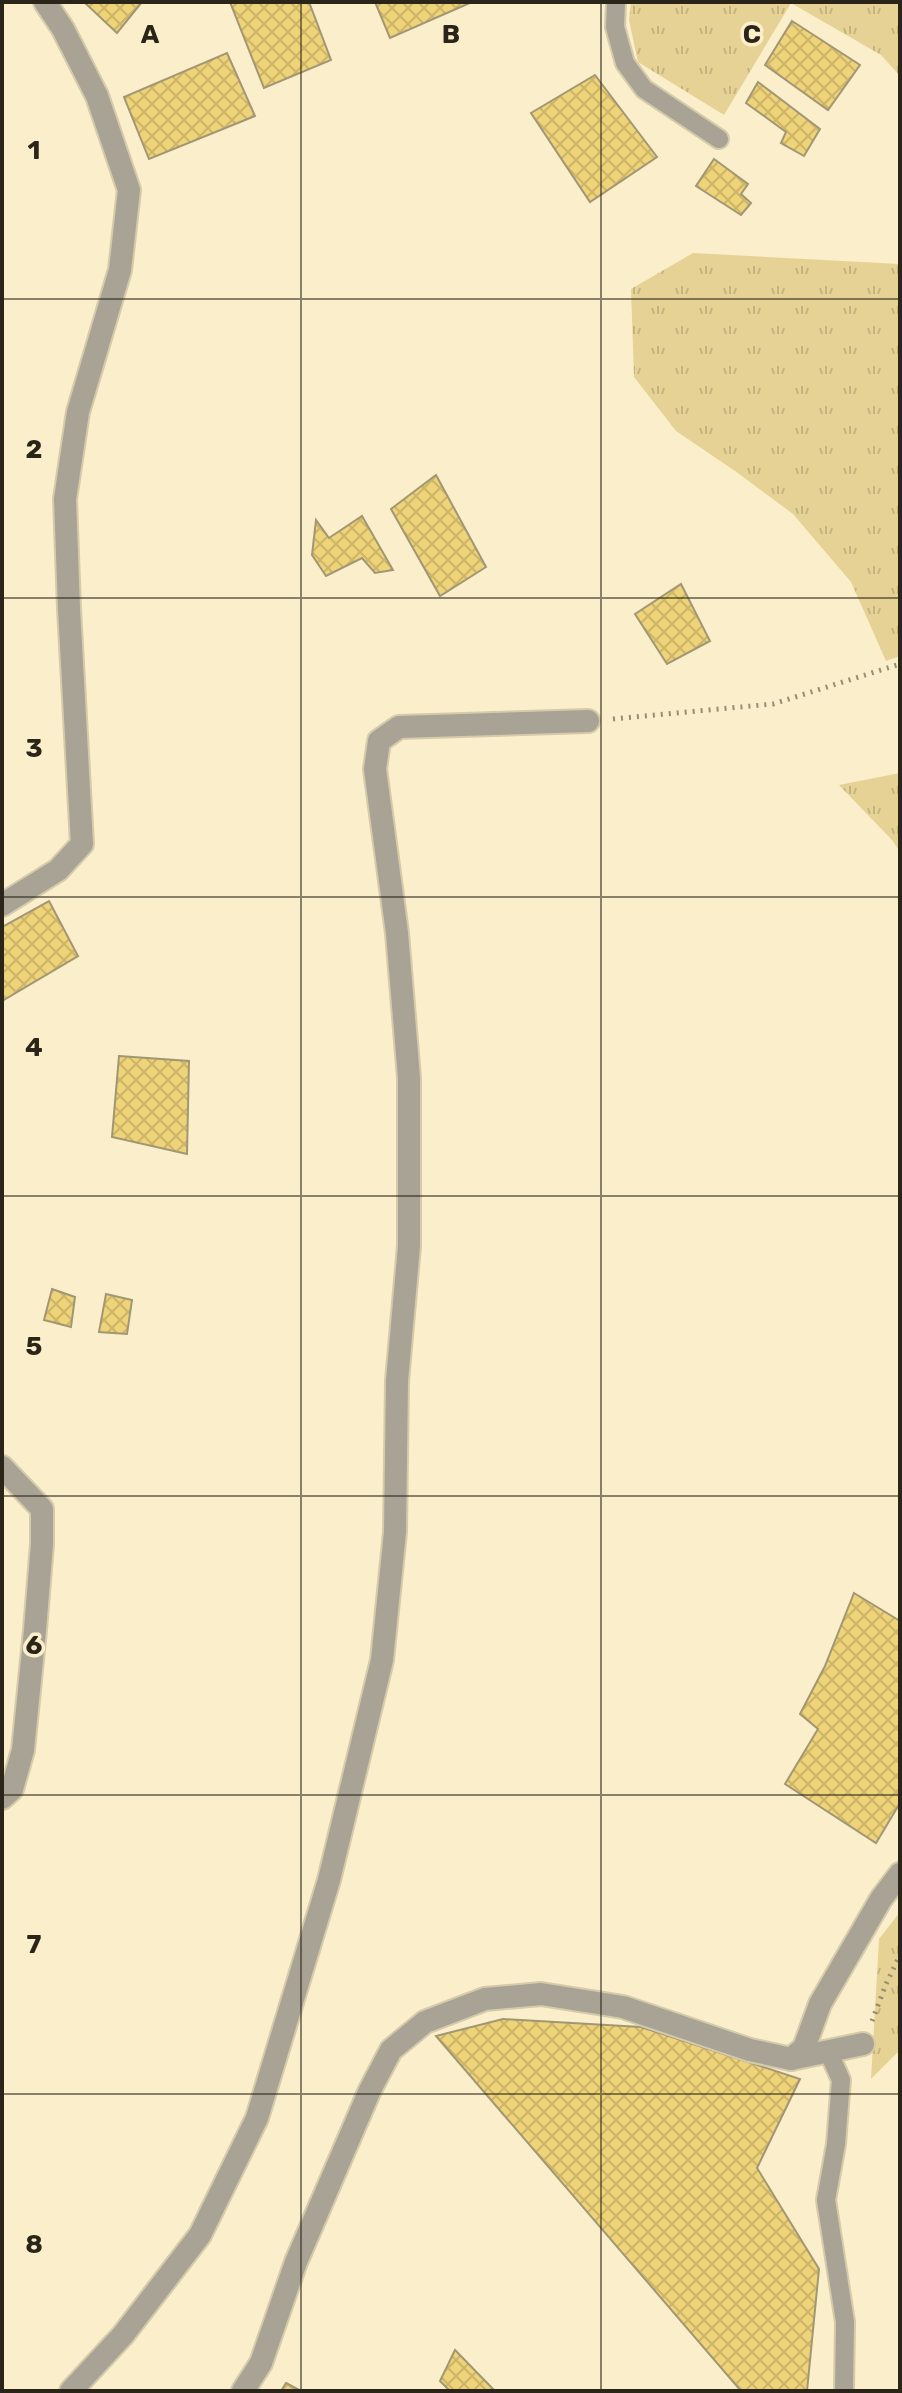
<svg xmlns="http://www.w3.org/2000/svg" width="902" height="2393" font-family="Rubik,sans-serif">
	<defs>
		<pattern id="grass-tufts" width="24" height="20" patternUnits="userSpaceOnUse" patternTransform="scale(2)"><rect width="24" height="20" fill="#e6d294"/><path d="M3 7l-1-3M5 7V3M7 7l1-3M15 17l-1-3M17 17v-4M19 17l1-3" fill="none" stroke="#c5b47f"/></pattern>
		<pattern id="building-cross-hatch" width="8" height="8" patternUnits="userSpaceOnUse" patternTransform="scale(2)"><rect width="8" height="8" fill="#efd379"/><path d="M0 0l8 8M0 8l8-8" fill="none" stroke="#cdb568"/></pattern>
	</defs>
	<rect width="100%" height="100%" fill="#fbefcb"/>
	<g fill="url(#grass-tufts)">
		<path d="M 631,2 L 900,2 L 900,76 L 881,55 L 791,3 L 724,115 L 638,62 L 629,20 Z"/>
		<path d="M 693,253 L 900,264 L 900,656 L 886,661 L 851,582 L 793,514 L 735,471 L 676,431 L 634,377 L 631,289 Z"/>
		<path d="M 900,773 L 900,852 L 892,840 L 839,785 Z"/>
		<path d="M 900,1912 L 900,2050 L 871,2079 L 879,1939 Z"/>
	</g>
	<g fill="url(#building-cross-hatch)" stroke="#a19775" stroke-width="2">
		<path d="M 84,2 L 142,2 L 117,33 Z"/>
		<path d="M 230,2 L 309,2 L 331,60 L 264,88 Z"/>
		<path d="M 375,2 L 472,2 L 390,38 Z"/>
		<path d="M 792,21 L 860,65 L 828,110 L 765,65 Z"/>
		<path d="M 227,53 L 255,116 L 149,159 L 124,97 Z"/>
		<path d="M 595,75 L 657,157 L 590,202 L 531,113 Z"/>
		<path d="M 758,82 L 820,129 L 804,156 L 781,143 L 786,132 L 746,103 Z"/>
		<path d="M 714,159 L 748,184 L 741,194 L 751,203 L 741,215 L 696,186 Z"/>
		<path d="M 436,475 L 486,567 L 440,596 L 391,509 Z"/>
		<path d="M 362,516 L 393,570 L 375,573 L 362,558 L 326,576 L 312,555 L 316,520 L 329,538 Z"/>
		<path d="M 681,584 L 710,641 L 667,664 L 635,614 Z"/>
		<path d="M 49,901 L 78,956 L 2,1001 L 2,927 Z"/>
		<path d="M 119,1056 L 189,1061 L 187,1154 L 112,1137 Z"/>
		<path d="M 52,1289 L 75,1297 L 71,1327 L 44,1320 Z"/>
		<path d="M 106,1294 L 132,1300 L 127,1334 L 99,1332 Z"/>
		<path d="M 854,1593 L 900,1621 L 900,1803 L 876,1843 L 785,1784 L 818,1729 L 800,1714 L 825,1666 Z"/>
		<path d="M 503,2019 L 641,2027 L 800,2079 L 757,2168 L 819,2269 L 807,2391 L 741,2391 L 436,2036 Z"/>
		<path d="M 455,2350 L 495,2391 L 450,2391 L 440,2381 Z"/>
		<path d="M 286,2383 L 301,2391 L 281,2391 Z"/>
	</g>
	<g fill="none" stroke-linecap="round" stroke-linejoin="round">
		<defs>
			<g id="service">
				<path d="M 616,2 L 615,27 L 625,63 L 644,89 L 719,139"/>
				<path d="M 828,2051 L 841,2080 L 836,2144 L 826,2200 L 845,2322 L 844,2391"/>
			</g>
			<g id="minor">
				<path d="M 2,905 L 58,870 L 82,844 L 69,609 L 65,499 L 78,412 L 120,270 L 129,190 L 97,96 L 63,29 L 45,2"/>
				<path d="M 2,1467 L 42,1509 L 42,1544 L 35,1630 L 23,1750 L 12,1789 L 2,1798"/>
				<path d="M 791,2059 L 863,2044"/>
				<path d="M 71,2391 L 123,2335 L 200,2235 L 257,2118 L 329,1880 L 382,1660 L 395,1532 L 397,1381 L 409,1246 L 409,1078 L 397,933 L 375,769 L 379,741 L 399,727 L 588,721"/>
				<path d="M 243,2391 L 261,2363 L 296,2262 L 370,2090 L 391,2050 L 425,2022 L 485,1999 L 541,1994 L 623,2007 L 750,2050 L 791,2059 L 804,2048 L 820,2004 L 881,1899 L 900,1874"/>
			</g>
		</defs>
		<use href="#service" stroke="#d5cbab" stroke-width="22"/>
		<use href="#minor" stroke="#d5cbab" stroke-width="26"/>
		<g stroke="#958d74" stroke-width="5" stroke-dasharray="2 6" stroke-linecap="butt">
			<path d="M 613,719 L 773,704 L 900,664"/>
			<path d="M 872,2021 L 886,1984 L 900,1955"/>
		</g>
		<use href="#service" stroke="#a8a394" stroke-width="18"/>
		<use href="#minor" stroke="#a8a394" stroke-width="22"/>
	</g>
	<path fill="none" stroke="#2a2518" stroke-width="2" stroke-opacity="0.55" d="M 301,2 L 301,2391M 601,2 L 601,2391M 2,299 L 900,299M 2,598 L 900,598M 2,897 L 900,897M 2,1196 L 900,1196M 2,1496 L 900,1496M 2,1795 L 900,1795M 2,2094 L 900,2094"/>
	<g font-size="26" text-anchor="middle" font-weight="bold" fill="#2a2518" stroke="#fbefcb" stroke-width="7" stroke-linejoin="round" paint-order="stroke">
		<text x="150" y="43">A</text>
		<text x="451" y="43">B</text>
		<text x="752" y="43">C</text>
		<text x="34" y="159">1</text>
		<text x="34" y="458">2</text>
		<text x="34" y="757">3</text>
		<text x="34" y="1056">4</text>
		<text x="34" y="1355">5</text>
		<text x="34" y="1654">6</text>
		<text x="34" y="1953">7</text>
		<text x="34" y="2253">8</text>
	</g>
	<rect width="902" height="2393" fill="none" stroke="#2a2518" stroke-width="8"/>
</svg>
